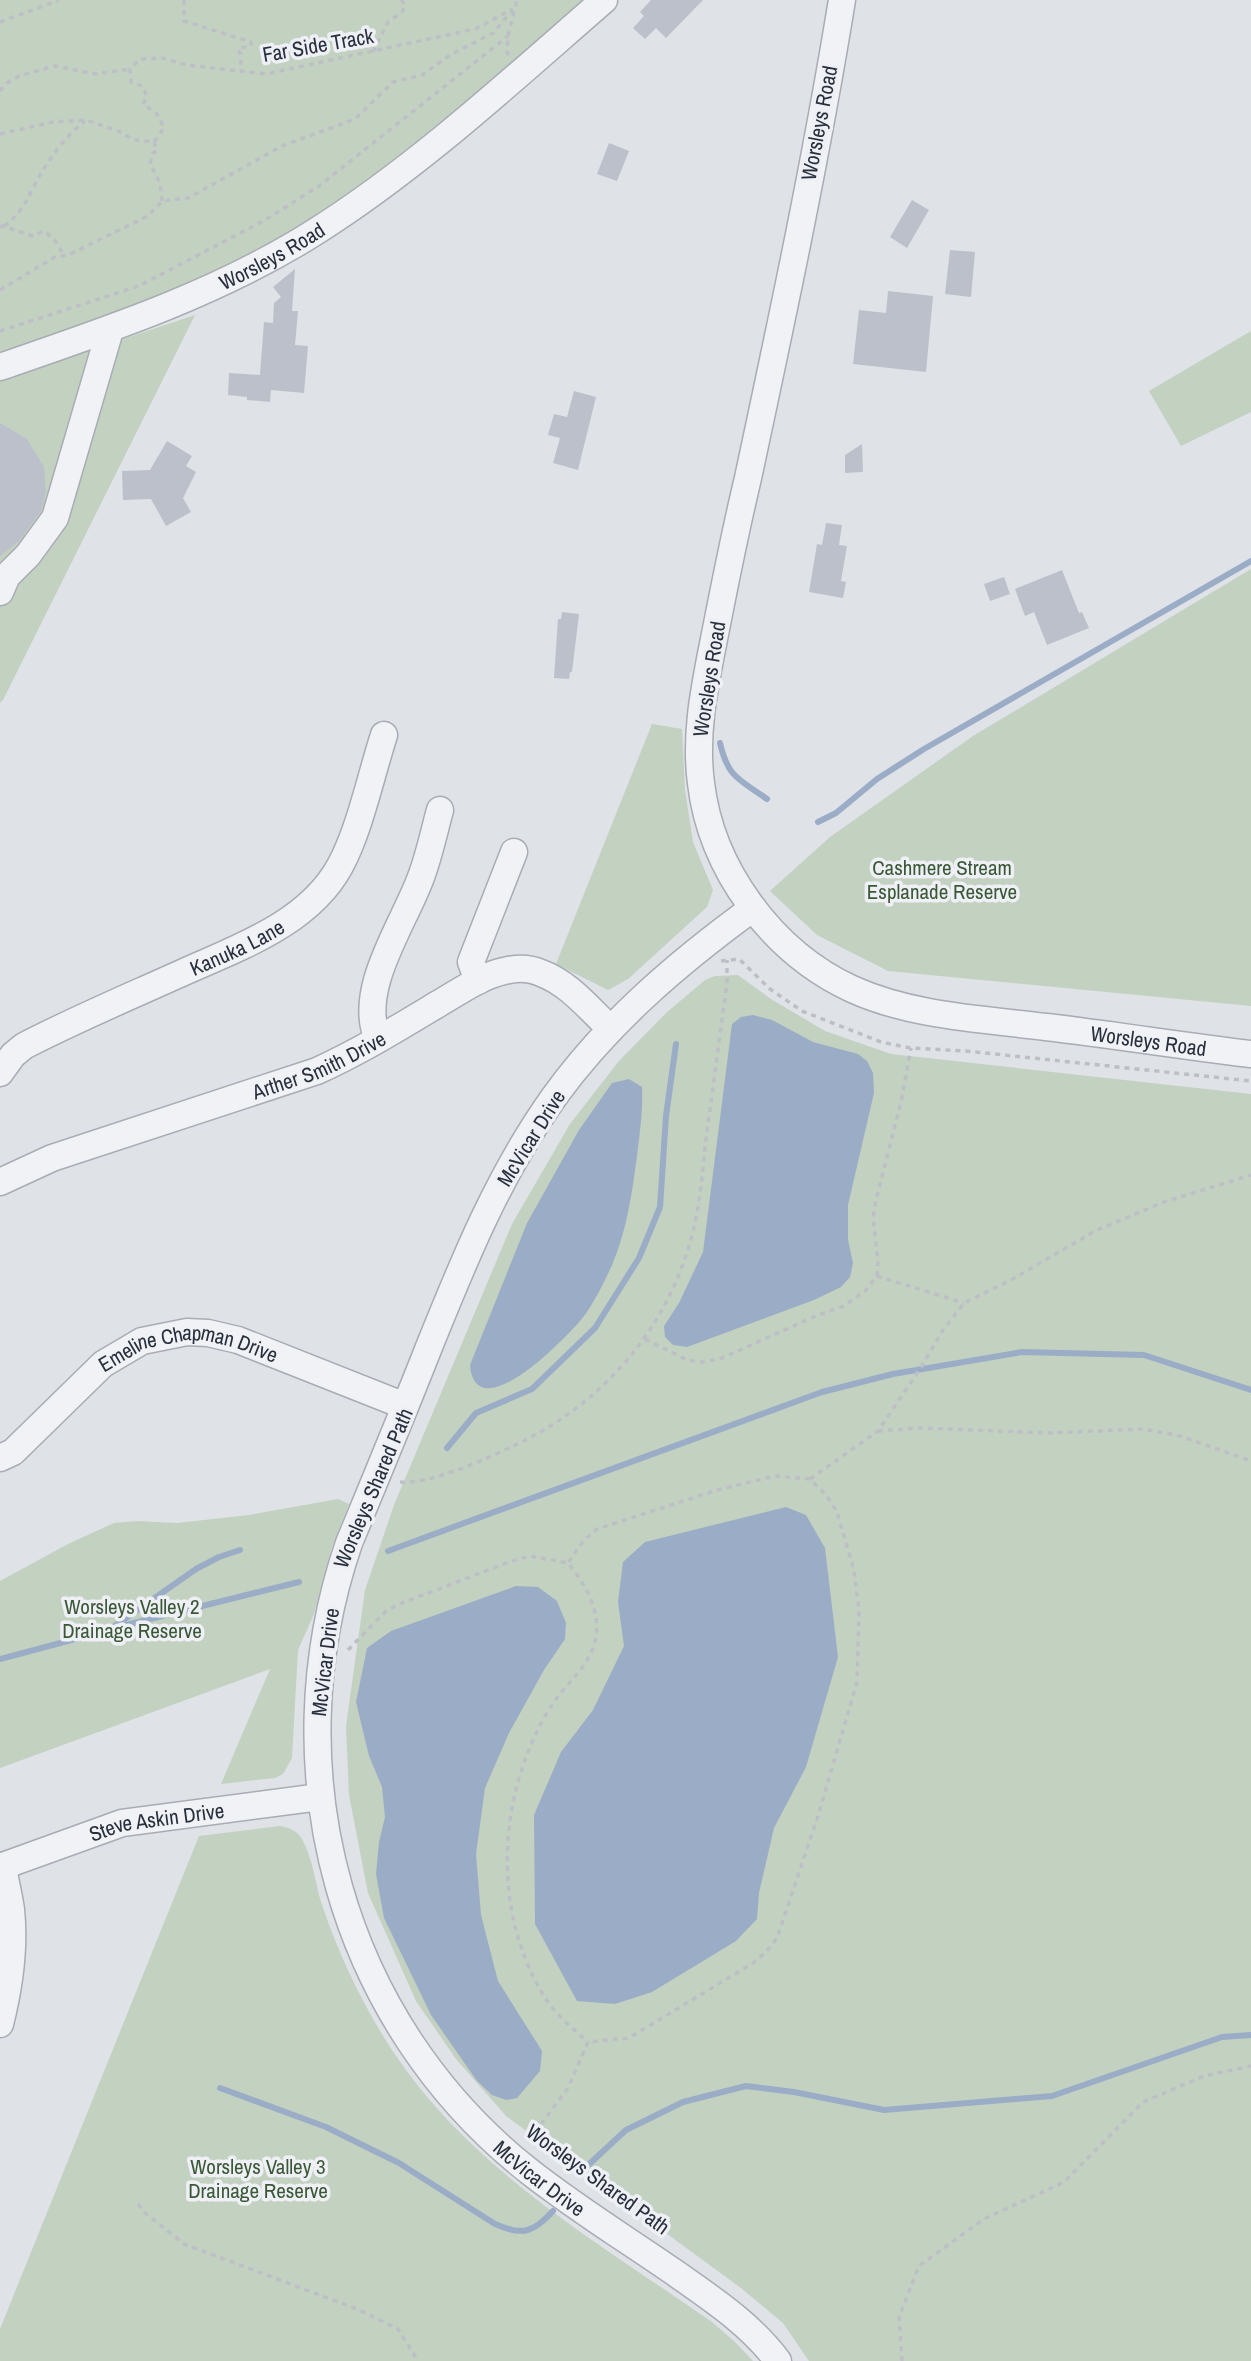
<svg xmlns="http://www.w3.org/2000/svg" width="1251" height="2361" font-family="'Archivo Narrow',sans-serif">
	<rect width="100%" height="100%" fill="#dfe2e7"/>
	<g fill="#c3d1c0">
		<path d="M 0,0 L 584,0 L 404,156 L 343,202 L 241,262 L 215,270 L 110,330 L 0,367 Z"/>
		<path d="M 195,315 L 3,700 L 0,703 L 0,380 Z"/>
		<path d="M 1251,331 L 1251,412 L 1181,446 L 1149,391 Z"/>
		<path d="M 1251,569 L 1251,1006 L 888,971 L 817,935 L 770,891 L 830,837 L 973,736 Z"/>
		<path d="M 652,724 L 682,729 L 685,790 L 693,842 L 713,890 L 707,907 L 628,979 L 608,990 L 556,964 Z"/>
		<path d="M 738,975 L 771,999 L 825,1031 L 891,1054 L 1251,1094 L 1251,2361 L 809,2361 L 783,2323 L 741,2288 L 506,2116 L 456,2059 L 416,2001 L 368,1893 L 349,1795 L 346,1726 L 365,1590 L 394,1505 L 512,1224 L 570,1124 L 619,1061 L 666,1013 L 705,980 L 715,976 Z"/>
		<path d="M 338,1499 L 349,1504 L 331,1550 L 314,1614 L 298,1650 L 292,1758 L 283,1774 L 275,1778 L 221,1784 L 270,1669 L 0,1768 L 0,1581 L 68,1544 L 114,1523 L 137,1521 L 177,1523 L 249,1515 Z"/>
		<path d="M 280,1826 C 289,1828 297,1830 302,1839 C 313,1859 315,1883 322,1905 C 338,1952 359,1997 385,2039 C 464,2166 593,2239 712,2322 L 735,2342 L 753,2361 L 0,2361 L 0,2329 L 199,1836 Z"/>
	</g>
	<g fill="#9badc6">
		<path d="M 753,1015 L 772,1020 L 813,1042 L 858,1054 L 867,1061 L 873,1073 L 874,1093 L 848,1205 L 848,1240 L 853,1263 L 850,1277 L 841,1287 L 814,1300 L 687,1347 L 673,1345 L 665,1337 L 664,1326 L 679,1303 L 703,1252 L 732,1024 L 741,1017 Z"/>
		<path d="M 629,1079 L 642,1087 C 643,1110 640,1132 637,1156 C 632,1193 627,1230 612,1265 C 605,1281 591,1309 580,1321 C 564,1340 476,1430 470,1365 L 527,1223 L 579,1130 L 612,1083 Z"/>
		<path d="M 786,1507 L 806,1515 L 825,1548 L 838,1657 L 806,1767 L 774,1828 L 759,1893 L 757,1919 L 736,1941 L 652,1992 L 615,2004 L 577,2001 L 535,1924 L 534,1815 L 561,1752 L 593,1710 L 624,1646 L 618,1602 L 623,1562 L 645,1542 Z"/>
		<path d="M 516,1586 L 538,1587 L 557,1601 L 566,1623 L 565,1639 L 544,1670 L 509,1733 L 485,1788 L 476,1854 L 481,1915 L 498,1981 L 542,2051 L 540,2071 L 517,2098 L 506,2100 L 492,2095 L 477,2081 L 431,2015 L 384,1918 L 376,1874 L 379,1842 L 385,1817 L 382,1787 L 369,1756 L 356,1702 L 367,1648 L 391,1631 Z"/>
	</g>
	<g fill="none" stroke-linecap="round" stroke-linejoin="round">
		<g stroke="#9badc6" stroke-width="6">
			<path d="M 720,743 C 728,778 739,779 767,799"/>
			<path d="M 818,822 L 836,813 L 877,779 L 924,749 L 1251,561"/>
			<path d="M 447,1448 L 476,1413 L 532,1389 L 595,1328 L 639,1258 L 660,1207 L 666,1116 L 676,1044"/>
			<path d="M 388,1551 L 822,1392 L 893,1374 L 1022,1352 L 1144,1355 L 1251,1390"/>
			<path d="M 114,1628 L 299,1582"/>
			<path d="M 0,1659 L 109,1630 L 196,1569 L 219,1557 L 240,1550"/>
			<path d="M 220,2088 L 326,2127 L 399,2163 L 495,2224 C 522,2236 533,2233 553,2211"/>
			<path d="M 585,2168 L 626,2130 L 683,2102 L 746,2086 L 794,2092 L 884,2110 L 1052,2096 L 1222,2037 L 1251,2035"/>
		</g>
	</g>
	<g fill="#bcc0ca">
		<path d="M 651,0 L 703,0 L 666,38 L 656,28 L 645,39 L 633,28 L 644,16 L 640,12 Z"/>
		<path d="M 609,143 L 629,151 L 617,181 L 597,174 Z"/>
		<path d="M 912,200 L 929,210 L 907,248 L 890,237 Z"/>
		<path d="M 950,250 L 975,252 L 971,297 L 945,294 Z"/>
		<path d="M 295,269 L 292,311 L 298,311 L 295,345 L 308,346 L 304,393 L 271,390 L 270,402 L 247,400 L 247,397 L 228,395 L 229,373 L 260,375 L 264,322 L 273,323 L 274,303 L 281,297 L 273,287 Z"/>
		<path d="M 888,291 L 933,296 L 926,372 L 853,364 L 859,310 L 886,313 Z"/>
		<path d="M 574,391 L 596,397 L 578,470 L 553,463 L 560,438 L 548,435 L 554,414 L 567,417 Z"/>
		<path d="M 0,423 L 27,439 L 44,467 L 46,492 L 41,511 L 19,541 L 0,556 Z"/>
		<path d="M 167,441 L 192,456 L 186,466 L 196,472 L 183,498 L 191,512 L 166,526 L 151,499 L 123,500 L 122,471 L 150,470 Z"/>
		<path d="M 862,444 L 863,472 L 845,473 L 845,455 Z"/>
		<path d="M 826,523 L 842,525 L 839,545 L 847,546 L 841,581 L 846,582 L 843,598 L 809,592 L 817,544 L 822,545 Z"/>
		<path d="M 1062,570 L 1079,613 L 1082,612 L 1089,628 L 1047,645 L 1034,612 L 1025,616 L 1015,589 Z"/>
		<path d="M 1004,577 L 1010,594 L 990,601 L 984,584 Z"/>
		<path d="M 562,612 L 579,614 L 572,672 L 570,672 L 569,679 L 554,678 L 558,619 L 561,619 Z"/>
	</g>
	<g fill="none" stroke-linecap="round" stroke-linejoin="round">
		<defs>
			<g id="minor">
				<path id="s1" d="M 842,0 C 816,160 782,319 748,478 C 736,528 726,578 716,629 C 706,680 694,731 701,783 C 711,869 772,952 852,989 C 911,1016 982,1019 1046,1027 C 1115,1035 1183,1046 1251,1054"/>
				<path id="s2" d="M 0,367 C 108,330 219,293 315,232 C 418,167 513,79 604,0"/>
				<path d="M 0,592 L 7,576 L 28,555 L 55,518 L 110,330"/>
				<path id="s3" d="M 753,908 C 679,962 608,1022 554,1097 C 499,1174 464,1260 429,1347 C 403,1413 376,1478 349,1543 C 271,1770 340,2023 530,2172 C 577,2209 629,2241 678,2275 C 715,2301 751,2325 778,2361"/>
				<path d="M 478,981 L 471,962 L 514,852"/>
				<path d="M 378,1039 C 356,990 404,924 421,877 C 429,856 434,832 440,810"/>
				<path id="s4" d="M 0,1073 L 13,1055 L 24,1046 C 76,1019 131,996 184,972 C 240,947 309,923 340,866 C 360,829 371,775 384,735"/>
				<path id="s5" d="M 0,1182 L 52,1158 L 317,1071 C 359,1052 398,1028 438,1004 C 459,992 481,976 504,971 C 516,968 530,968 541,973 C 569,983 590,1010 611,1029"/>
				<path id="s6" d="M 0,1458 L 13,1452 L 103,1364 L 142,1341 L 187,1332 L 208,1333 L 238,1340 L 405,1406"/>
				<path id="s7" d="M 0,1867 L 122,1823 L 320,1797"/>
				<path d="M 0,2024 C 9,1988 15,1947 11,1910 C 9,1895 5,1881 3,1866"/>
			</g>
		</defs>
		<use href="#minor" stroke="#a8acb4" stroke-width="29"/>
		<g stroke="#bdbfc6" stroke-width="3.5" stroke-dasharray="5 5" stroke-linecap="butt">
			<path d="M 184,0 L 184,21 L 251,42 L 251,46 L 240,48 L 238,51 L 241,54 L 241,71"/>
			<path d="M 0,22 L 59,0"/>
			<path d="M 373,52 L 388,22 L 402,12 L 405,5 L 401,0"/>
			<path d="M 509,55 L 507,52 L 508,36 L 517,0"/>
			<path d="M 0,91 L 7,83 L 19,76 L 54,66 L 96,74 L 130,69"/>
			<path d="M 0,134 L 53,122 L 86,120 L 118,131 L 134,140 L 154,142 L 164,128 L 157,114 L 143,104 L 147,96 L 142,86 L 131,82 L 130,69 L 140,59 L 162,58 L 187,65 L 266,74 L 475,29 L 513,9"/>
			<path d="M 154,142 L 157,151 L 153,153 L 150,164 L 160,183 L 162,201"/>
			<path d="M 4,226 C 22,214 29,195 39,177 C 51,156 66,136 85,121"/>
			<path d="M 0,227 L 3,226 L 33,236 L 44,231 L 54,239 L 64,255"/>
			<path d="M 0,290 L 55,257 L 68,255 L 148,216 L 162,201 L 188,198 L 282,146 L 355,119 L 393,82 L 422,75 L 450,55 L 493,33 L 512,11"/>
			<path d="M 0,331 L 139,286 L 265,220 L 319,186 L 508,36"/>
			<path d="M 721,961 L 739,959 L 770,989 L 802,1011 L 881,1042 L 911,1048 L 966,1051 L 1251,1081"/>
			<path d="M 877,1276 L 964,1303"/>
			<path d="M 645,1339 L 687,1360 L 702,1362 L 722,1358 L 818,1315 L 844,1306 L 865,1291 L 877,1276 L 878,1262 L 873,1217 L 876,1200 L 901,1102 L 911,1048"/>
			<path d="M 878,1431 L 922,1428 L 1049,1433 L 1142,1429 L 1177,1435 L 1251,1461"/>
			<path d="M 810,1479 L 878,1431 L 920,1369 L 943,1330 L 964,1303 L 1011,1280 L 1095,1231 L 1164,1202 L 1251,1175"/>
			<path d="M 400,1482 C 428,1485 484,1460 511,1447 C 601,1406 669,1329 693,1231 C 701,1199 703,1164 707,1131 C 714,1082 720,1032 727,983 L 727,960"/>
			<path d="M 348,1650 L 385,1612 L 397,1605 L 509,1562 L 530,1556 L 568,1563 C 587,1587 603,1613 594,1645 C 587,1668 567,1683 554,1702 C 547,1712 541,1723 536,1734 C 497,1814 496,1919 544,1996 C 555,2014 572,2028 588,2042"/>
			<path d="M 529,2140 L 568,2088 L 588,2042 L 629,2038 L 753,1963 L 767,1951 L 777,1938 L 818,1816 L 857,1682 L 859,1610 L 854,1570 L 837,1512 L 827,1496 L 810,1479 L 775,1476 L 717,1490 L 597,1529 L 584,1540 L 568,1563"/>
			<path d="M 138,2204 L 144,2212 L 184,2244 L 357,2309 L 398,2329 L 418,2361"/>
			<path d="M 902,2361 L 899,2317 L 919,2266 L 984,2219 L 1064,2182 L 1143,2102 L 1204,2076 L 1251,2066"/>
		</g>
		<use href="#minor" stroke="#f1f2f6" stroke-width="26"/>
	</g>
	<g text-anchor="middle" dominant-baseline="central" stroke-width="7" stroke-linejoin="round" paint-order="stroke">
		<g font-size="21" fill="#282f3d" stroke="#eef0f5">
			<text transform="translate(318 45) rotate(-10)">Far Side Track</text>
			<text transform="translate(819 123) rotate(-79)">Worsleys Road</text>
			<text stroke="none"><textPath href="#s2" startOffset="294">Worsleys Road</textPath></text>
			<text transform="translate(709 679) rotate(-81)">Worsleys Road</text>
			<text stroke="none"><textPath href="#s4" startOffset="271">Kanuka Lane</textPath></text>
			<text stroke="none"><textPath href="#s1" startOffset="1365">Worsleys Road</textPath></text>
			<text stroke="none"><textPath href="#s5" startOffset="340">Arther Smith Drive</textPath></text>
			<text transform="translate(531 1138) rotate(-58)">McVicar Drive</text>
			<text stroke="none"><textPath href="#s6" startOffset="231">Emeline Chapman Drive</textPath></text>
			<text transform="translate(373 1488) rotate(-67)">Worsleys Shared Path</text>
			<text transform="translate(325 1662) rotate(-83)">McVicar Drive</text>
			<text stroke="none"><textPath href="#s7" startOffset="164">Steve Askin Drive</textPath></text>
			<text stroke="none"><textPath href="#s3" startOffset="1477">McVicar Drive</textPath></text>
			<text transform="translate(598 2179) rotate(36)">Worsleys Shared Path</text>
		</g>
		<g font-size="21" fill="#3b5836" stroke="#eef0f5">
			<text x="942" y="867">Cashmere Stream<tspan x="942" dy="24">Esplanade Reserve</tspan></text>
			<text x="132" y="1606">Worsleys Valley 2<tspan x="132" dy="24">Drainage Reserve</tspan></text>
			<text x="258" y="2166">Worsleys Valley 3<tspan x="258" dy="24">Drainage Reserve</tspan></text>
		</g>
	</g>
</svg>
